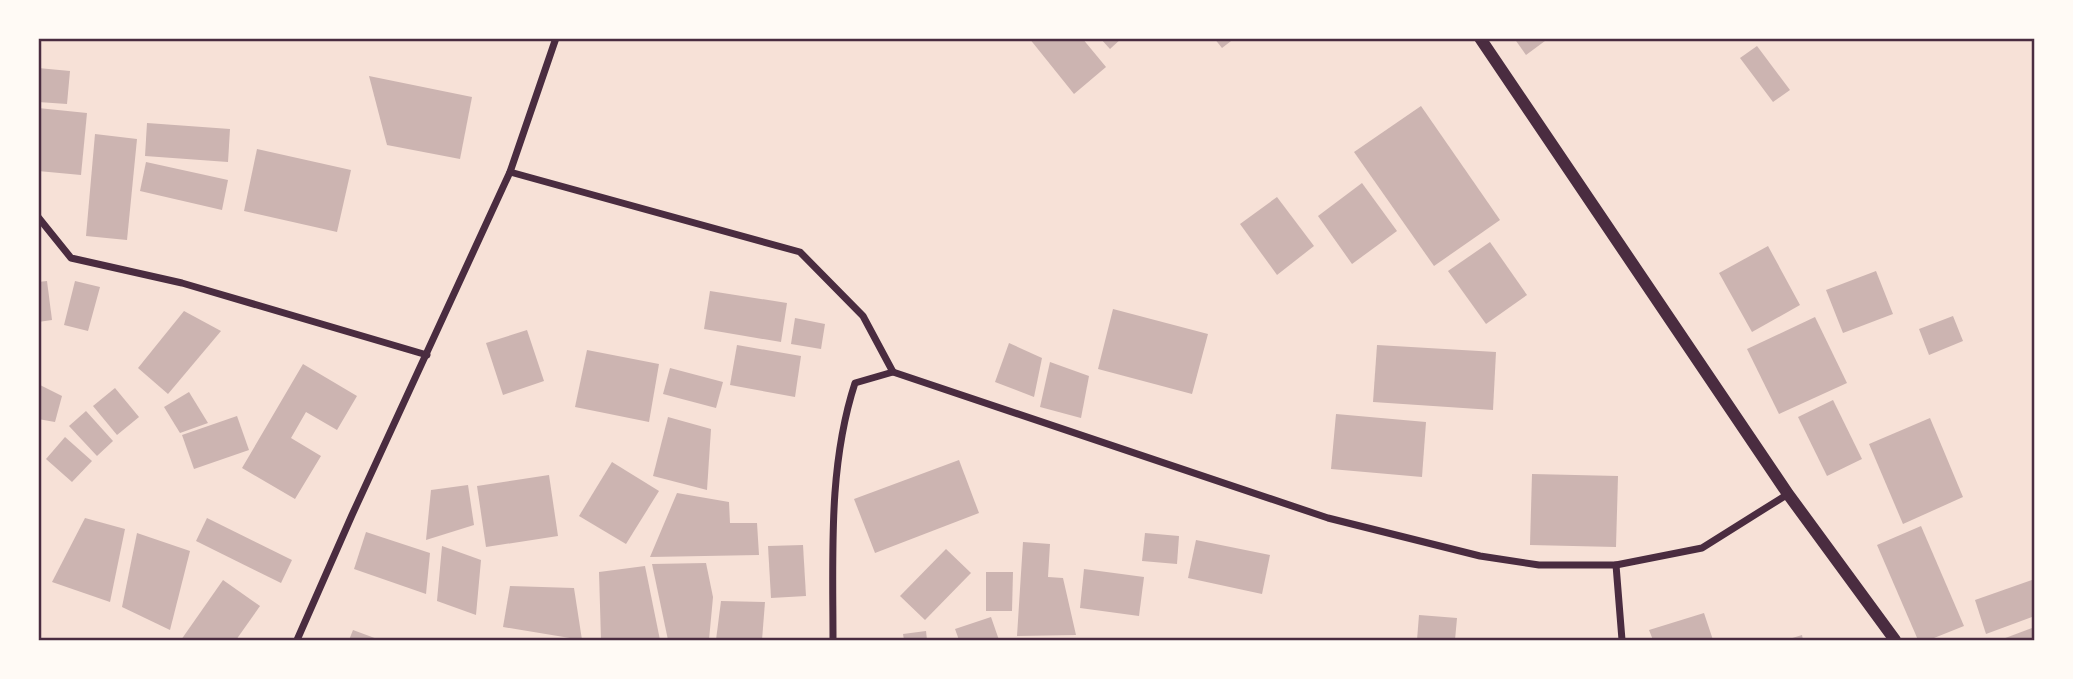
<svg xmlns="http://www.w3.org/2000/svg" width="2073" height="679" font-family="'Roboto Condensed',sans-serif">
	<rect width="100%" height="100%" fill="#f7e1d7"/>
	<g fill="#ccb4b1">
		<path d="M 1029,38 L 1082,38 L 1106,67 L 1074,94 Z"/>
		<path d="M 1100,38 L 1122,38 L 1110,49 Z"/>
		<path d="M 1214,38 L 1235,38 L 1222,48 Z"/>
		<path d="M 1514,38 L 1549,38 L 1526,55 Z"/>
		<path d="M 1757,46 L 1790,90 L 1773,102 L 1740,58 Z"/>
		<path d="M 38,68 L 70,71 L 67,104 L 38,102 Z"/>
		<path d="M 369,76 L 472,97 L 460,159 L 387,145 Z"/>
		<path d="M 1421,106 L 1500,220 L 1434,266 L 1354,152 Z"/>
		<path d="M 38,108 L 87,113 L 81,175 L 38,171 Z"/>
		<path d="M 147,123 L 230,129 L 228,162 L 145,156 Z"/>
		<path d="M 95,134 L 137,139 L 127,240 L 86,236 Z"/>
		<path d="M 257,149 L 351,170 L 337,232 L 244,211 Z"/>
		<path d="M 146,162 L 228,180 L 222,210 L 140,191 Z"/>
		<path d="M 1362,183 L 1397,231 L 1352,264 L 1318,216 Z"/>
		<path d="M 1277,197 L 1314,246 L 1277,275 L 1240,224 Z"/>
		<path d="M 1490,242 L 1527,295 L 1486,324 L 1448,271 Z"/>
		<path d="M 1768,246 L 1800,305 L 1752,332 L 1719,273 Z"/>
		<path d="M 1876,271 L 1893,314 L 1843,333 L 1826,290 Z"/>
		<path d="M 47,281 L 52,320 L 38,322 L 38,282 Z"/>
		<path d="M 75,281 L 100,287 L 88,331 L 64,325 Z"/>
		<path d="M 710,291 L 787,303 L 781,342 L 704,329 Z"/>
		<path d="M 1113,309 L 1208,334 L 1192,394 L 1098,369 Z"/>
		<path d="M 184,311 L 221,331 L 168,394 L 138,368 Z"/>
		<path d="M 1953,316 L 1963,341 L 1929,355 L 1919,329 Z"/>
		<path d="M 1815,317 L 1847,383 L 1779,414 L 1747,349 Z"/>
		<path d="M 795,318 L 825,324 L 821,349 L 791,344 Z"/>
		<path d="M 527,330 L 544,381 L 503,395 L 486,343 Z"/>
		<path d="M 1009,343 L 1042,358 L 1034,397 L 995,382 Z"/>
		<path d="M 737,345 L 801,356 L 795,397 L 730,385 Z"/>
		<path d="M 1377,345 L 1496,352 L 1493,410 L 1373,402 Z"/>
		<path d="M 587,350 L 659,364 L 649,422 L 575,407 Z"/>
		<path d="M 1050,362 L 1089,376 L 1081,418 L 1040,407 Z"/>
		<path d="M 303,364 L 357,396 L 337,430 L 306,412 L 291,438 L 321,456 L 295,499 L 242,468 Z"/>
		<path d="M 670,368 L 723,382 L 716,408 L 663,394 Z"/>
		<path d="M 38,384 L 62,396 L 55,422 L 38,419 Z"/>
		<path d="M 115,388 L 139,417 L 117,435 L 93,406 Z"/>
		<path d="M 189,392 L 208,423 L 180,433 L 164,407 Z"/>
		<path d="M 1833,400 L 1862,459 L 1827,476 L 1798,417 Z"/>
		<path d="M 86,411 L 113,441 L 97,456 L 69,426 Z"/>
		<path d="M 1336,414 L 1426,422 L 1422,477 L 1331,469 Z"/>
		<path d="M 237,416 L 249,450 L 194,469 L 182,435 Z"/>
		<path d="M 668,417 L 711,429 L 707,490 L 653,476 Z"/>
		<path d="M 1930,418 L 1963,497 L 1903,524 L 1869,444 Z"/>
		<path d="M 65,437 L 92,461 L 72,482 L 46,459 Z"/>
		<path d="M 959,460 L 979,513 L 875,553 L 854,499 Z"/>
		<path d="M 612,462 L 659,491 L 626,544 L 579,516 Z"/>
		<path d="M 1532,474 L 1618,476 L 1616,547 L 1530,545 Z"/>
		<path d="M 549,475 L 558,536 L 486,547 L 477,486 Z"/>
		<path d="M 468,485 L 474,525 L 426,540 L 431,490 Z"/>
		<path d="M 677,493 L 729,502 L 730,523 L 757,523 L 759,555 L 650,557 Z"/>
		<path d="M 85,518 L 125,529 L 110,602 L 52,582 Z"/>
		<path d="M 207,518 L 292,560 L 281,583 L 196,541 Z"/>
		<path d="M 1921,526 L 1964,626 L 1929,640 L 1918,640 L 1877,545 Z"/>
		<path d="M 366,532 L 430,553 L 426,594 L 354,569 Z"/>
		<path d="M 137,533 L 190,551 L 170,630 L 122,607 Z"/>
		<path d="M 1145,533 L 1179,536 L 1177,564 L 1142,561 Z"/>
		<path d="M 1196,540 L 1270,555 L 1262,594 L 1188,578 Z"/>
		<path d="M 1023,542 L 1050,544 L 1048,577 L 1063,578 L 1076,635 L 1017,636 Z"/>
		<path d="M 803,545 L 806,596 L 771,598 L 768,546 Z"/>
		<path d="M 442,546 L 481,560 L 476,615 L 437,601 Z"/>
		<path d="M 946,549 L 971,573 L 925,620 L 900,596 Z"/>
		<path d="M 706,563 L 713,597 L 709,640 L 668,640 L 652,564 Z"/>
		<path d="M 645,566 L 660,640 L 601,640 L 599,572 Z"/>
		<path d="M 1084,569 L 1144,577 L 1139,616 L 1080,608 Z"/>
		<path d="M 986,572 L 1013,572 L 1012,611 L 986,611 Z"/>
		<path d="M 2035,579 L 2035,616 L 1986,634 L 1975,600 Z"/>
		<path d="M 223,580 L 260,606 L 236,640 L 181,640 Z"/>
		<path d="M 510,586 L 574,588 L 582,640 L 503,627 Z"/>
		<path d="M 721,601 L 765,602 L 762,640 L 716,640 Z"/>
		<path d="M 1704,613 L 1713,640 L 1653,640 L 1649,630 Z"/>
		<path d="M 1419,615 L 1457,618 L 1455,640 L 1417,640 Z"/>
		<path d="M 991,617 L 999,640 L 959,640 L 955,629 Z"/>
		<path d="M 2035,627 L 2035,640 L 2000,640 Z"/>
		<path d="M 353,630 L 380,640 L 349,640 Z"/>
		<path d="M 926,631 L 927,640 L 904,640 L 903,634 Z"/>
		<path d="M 1802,635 L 1803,640 L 1786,640 Z"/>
	</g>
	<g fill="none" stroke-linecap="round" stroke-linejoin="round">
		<g stroke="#4a2c40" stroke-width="7">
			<path d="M 510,172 L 800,252 L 863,316 L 893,372 L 855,383 C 828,466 833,555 833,640"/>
			<path d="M 38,217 L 71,258 L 182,283 L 427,355"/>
			<path d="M 893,372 L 1328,518 L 1480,556 L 1539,565 L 1616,565 L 1702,548 L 1788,494"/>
			<path d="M 1616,565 L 1622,640"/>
			<path d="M 297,640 L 352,515 L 510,172 L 556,38"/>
		</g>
		<path stroke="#4a2c40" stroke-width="12" d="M 1480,38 L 1788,494 L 1895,640"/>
	</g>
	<rect width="2073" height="679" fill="none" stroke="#fffaf5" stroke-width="80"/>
	<rect x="40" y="40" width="1993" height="599" fill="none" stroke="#4a2c40" stroke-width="2.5"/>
</svg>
